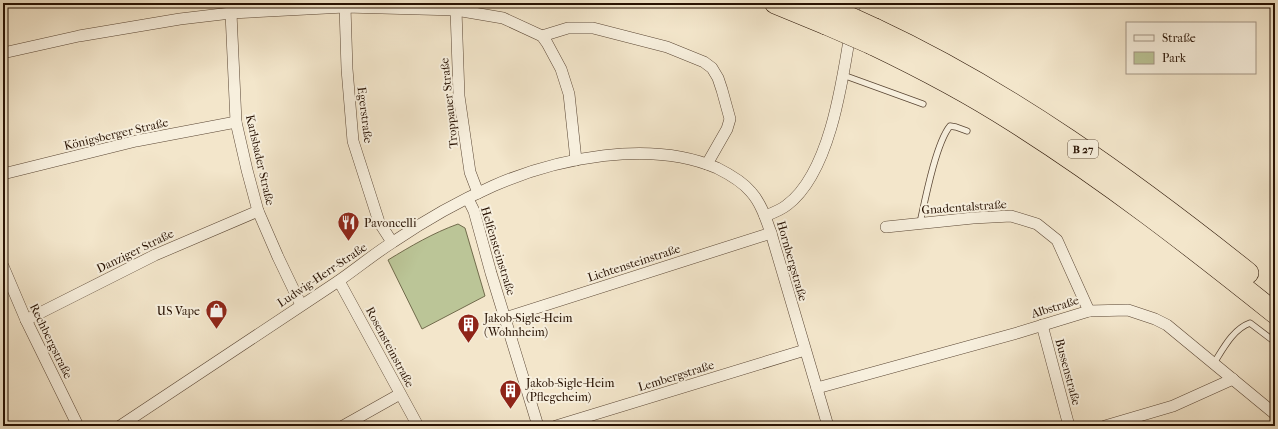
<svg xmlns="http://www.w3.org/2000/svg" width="1278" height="429" font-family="'IM FELL French Canon',serif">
	<rect width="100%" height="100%" fill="#f3e6cb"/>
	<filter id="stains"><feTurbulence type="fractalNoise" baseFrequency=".005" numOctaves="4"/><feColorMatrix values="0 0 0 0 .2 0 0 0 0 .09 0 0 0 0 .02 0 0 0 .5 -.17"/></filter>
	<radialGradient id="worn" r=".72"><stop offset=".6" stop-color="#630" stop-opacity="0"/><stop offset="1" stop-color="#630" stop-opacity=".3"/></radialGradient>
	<path fill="#bbc597" stroke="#716b4c" d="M 458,224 L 465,228 L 485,296 L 422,329 L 388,260 C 411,246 433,233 458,224 Z"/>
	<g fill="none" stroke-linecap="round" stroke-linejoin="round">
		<defs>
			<g id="lane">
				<path d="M 843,75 L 923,104"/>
				<path d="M 920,223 C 925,200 936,143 950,126 L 956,127 L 967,131"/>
				<path d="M 1214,363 C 1223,349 1233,329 1250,323 L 1275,342"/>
			</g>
			<g id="street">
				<path d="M 345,7 L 347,69 L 353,141 L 379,222 L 392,242"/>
				<path d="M 456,10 L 459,96 L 470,172 L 478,193"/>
				<path d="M 231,13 L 236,122 L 247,170 L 258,211 L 278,257 L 301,305"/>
				<path d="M 542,36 L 568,28 L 593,28 L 667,47 L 704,62 L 712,68 L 718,78 L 722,90 L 730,119 L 727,129 L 707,164"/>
				<path d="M 3,53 L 79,36 L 180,19 L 231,13 L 345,7 L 456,10 L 503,18 L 542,36 L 547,43 L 561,69 L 569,94 L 576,160"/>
				<path d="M 3,174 L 136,141 L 236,122"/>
				<path d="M 468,199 L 474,211 L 491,273 L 538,426"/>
				<path d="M 765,216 C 773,213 781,210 787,205 C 835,169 845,60 855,3"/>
				<path d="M 886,227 L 973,218 L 1011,216 L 1037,224 L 1057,240 L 1089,311"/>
				<path d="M 3,266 L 26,320 L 78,426"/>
				<path d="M 339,281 L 418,426"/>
				<path d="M 505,318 L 771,233"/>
				<path d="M 26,320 L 155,255 L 258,211"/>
				<path d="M 1042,325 L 1069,426"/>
				<path d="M 817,388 L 1017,333 L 1089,311 L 1128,310 L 1155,319 L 1167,325 L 1275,414"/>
				<path d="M 120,426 C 192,378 264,330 337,282 C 356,269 374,254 393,242 C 424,221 459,201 493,186 C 557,158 650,139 717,168 C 729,174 742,181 751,192 C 761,203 766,219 771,233 L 828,426"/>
				<path d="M 343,426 L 400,394"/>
				<path d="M 556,426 L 805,350"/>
				<path d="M 1105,426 L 1173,406 L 1233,379"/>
			</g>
			<g id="highway">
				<path d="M 775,3 L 826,24"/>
				<path d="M 817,3 L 829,8"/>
				<path d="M 875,29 C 1010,92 1131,180 1248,273"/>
				<path d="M 872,44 C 920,67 968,92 1013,121 C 1105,179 1190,245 1275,313"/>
			</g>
		</defs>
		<use href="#lane" stroke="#5a4634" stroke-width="7"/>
		<use href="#street" stroke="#5a4634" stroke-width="12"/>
		<use href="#highway" stroke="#271102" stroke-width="22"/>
		<use href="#lane" stroke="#f7efdd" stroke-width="5.5"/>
		<use href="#street" stroke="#f7efdd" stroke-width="11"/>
		<use href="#highway" stroke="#f3e6cb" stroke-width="21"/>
		<defs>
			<g id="highway-bridge">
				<path d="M 829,8 L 875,29"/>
				<path d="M 826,24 L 872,44"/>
			</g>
		</defs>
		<use href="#highway-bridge" stroke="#271102" stroke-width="22" stroke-linecap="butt"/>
		<use href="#highway-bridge" stroke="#f3e6cb" stroke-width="21"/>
	</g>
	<defs>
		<symbol id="restaurant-pin" viewBox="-11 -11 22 30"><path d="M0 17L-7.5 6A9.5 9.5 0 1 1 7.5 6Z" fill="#8f2418" stroke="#f7efdd"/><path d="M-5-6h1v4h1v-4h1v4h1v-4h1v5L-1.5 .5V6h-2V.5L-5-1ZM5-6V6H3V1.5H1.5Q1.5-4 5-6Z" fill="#fff"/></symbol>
		<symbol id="shop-pin" viewBox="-11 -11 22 30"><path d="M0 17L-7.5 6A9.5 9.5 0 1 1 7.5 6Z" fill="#8f2418" stroke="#f7efdd"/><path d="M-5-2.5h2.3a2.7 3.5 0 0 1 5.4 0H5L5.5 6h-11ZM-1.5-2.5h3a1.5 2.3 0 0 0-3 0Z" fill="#fff"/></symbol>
		<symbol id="building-pin" viewBox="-11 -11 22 30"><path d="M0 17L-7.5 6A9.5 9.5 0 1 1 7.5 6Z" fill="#8f2418" stroke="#f7efdd"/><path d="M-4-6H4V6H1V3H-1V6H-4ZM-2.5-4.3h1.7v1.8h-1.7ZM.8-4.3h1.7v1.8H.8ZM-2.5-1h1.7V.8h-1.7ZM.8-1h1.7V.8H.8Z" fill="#fff"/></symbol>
	</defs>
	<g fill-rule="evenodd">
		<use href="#restaurant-pin" x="336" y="210" width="25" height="34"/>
		<use href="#shop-pin" x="204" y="298" width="25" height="34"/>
		<use href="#building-pin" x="456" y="312" width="25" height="34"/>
		<use href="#building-pin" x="498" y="378" width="25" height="34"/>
	</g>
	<g text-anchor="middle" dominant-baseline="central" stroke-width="4" stroke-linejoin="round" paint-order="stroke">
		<rect fill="#f7efdd" stroke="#655444" stroke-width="1" x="1068" y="140" width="30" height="18" rx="3"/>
		<g font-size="11" font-weight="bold" fill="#271102">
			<text x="1083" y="149">B 27</text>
		</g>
		<g font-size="12" fill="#271102" stroke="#f7efdd">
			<text transform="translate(449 103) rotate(-96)">Troppauer Straße</text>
			<text transform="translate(365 115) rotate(83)">Egerstraße</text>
			<text transform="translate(116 134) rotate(-13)">Königsberger Straße</text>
			<text transform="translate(260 160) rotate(77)">Karlsbader Straße</text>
			<text transform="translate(964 207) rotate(-4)">Gnadentalstraße</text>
			<text transform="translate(135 251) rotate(-26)">Danziger Straße</text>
			<text transform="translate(498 251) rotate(73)">Helfensteinstraße</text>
			<text transform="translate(792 261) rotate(74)">Hornbergstraße</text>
			<text transform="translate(634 263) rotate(-18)">Lichtensteinstraße</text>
			<text transform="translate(322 275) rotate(-34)">Ludwig-Herr-Straße</text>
			<text transform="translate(1055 307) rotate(-17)">Albstraße</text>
			<text transform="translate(51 341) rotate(64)">Rechbergstraße</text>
			<text transform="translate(390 347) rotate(62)">Rosensteinstraße</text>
			<text transform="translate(1068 372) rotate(75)">Bussenstraße</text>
			<text transform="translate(676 376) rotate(-17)">Lembergstraße</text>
		</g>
		<g font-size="12" fill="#271102" stroke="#f7efdd" text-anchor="start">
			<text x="364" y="223">Pavoncelli</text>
			<text x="200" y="311" text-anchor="end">US Vape</text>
			<text x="484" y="318">Jakob-Sigle-Heim<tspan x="484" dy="14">(Wohnheim)</tspan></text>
			<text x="526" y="383">Jakob-Sigle-Heim<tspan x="526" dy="14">(Pflegeheim)</tspan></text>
		</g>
	</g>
	<rect width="1278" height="429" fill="none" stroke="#f3e6cb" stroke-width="16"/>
	<rect x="4" y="4" width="1270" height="421" fill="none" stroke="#271102" stroke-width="2"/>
	<rect x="8" y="8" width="1262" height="413" fill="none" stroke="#271102"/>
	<rect x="1126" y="22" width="130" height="52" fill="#f7efdd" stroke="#a49685"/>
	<rect x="1134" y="35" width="20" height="6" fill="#f7efdd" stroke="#a49685"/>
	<text x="1162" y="42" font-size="12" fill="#271102">Straße</text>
	<rect x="1134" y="52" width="20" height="12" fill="#bbc597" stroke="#a49685"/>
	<text x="1162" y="62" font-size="12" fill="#271102">Park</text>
	<rect width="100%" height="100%" filter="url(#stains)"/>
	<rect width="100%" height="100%" fill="url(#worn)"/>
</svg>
